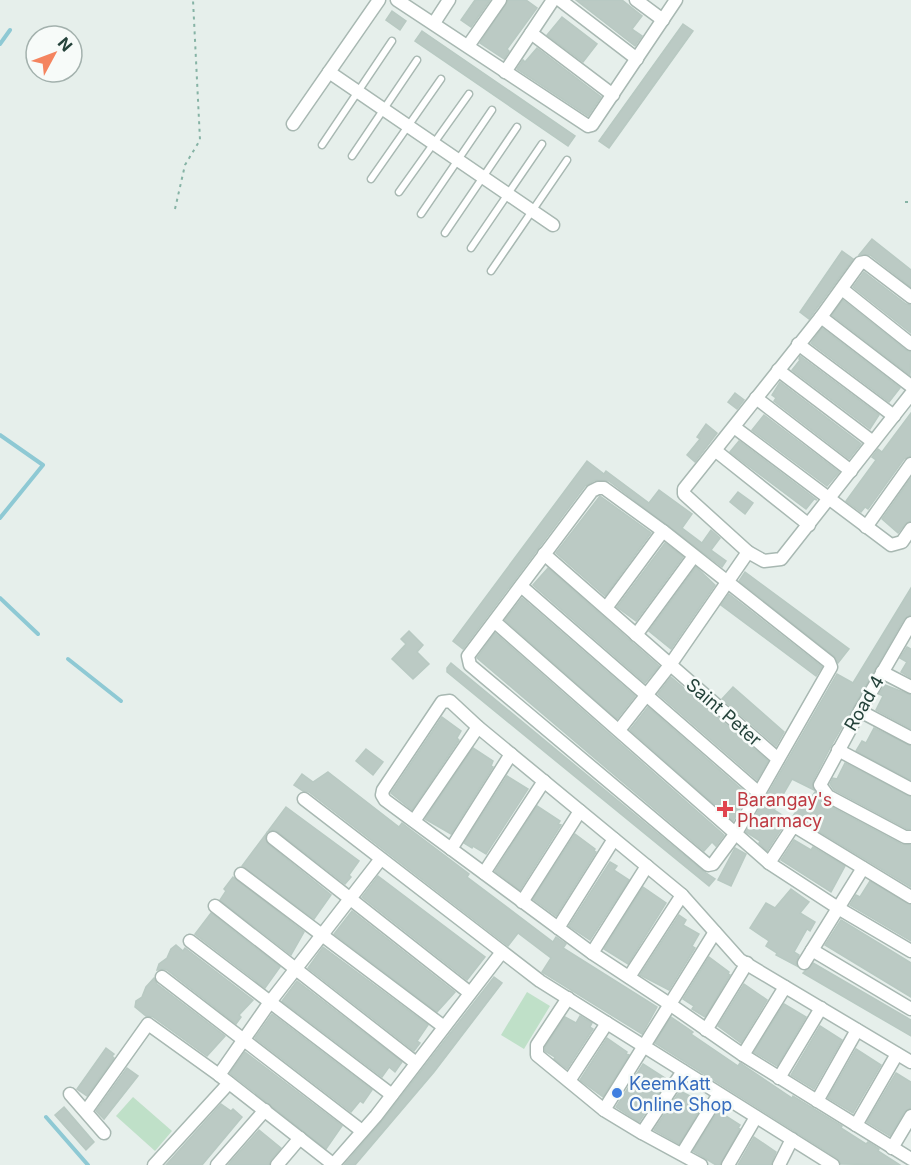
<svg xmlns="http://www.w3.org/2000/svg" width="911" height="1165" font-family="Inter,sans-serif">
	<rect width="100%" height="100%" fill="#e6efeb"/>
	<g fill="#bfe0c8">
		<path d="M 527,992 L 550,1006 L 524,1049 L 501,1035 Z"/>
		<path d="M 133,1097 L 172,1131 L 155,1151 L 116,1116 Z"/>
	</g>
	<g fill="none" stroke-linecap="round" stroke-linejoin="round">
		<g stroke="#8ec9d4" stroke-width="4">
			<path d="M 0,44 L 10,30"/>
			<path d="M 0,435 L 43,465 L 0,518"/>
			<path d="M 0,598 L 38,634"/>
			<path d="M 68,659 L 121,701"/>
			<path d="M 46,1117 L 88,1165"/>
		</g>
	</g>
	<g fill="#bbcac4" stroke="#b8c9c2" stroke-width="1.5">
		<path d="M 475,0 L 490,0 L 471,27 L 461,20 Z"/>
		<path d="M 508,0 L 526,0 L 537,8 L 507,49 L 509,51 L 504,59 L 480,43 Z"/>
		<path d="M 576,0 L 622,0 L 642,16 L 632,29 L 642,36 L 635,46 Z"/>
		<path d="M 392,11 L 406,21 L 400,30 L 386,20 Z"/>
		<path d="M 562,17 L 597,44 L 583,62 L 547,35 Z"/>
		<path d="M 683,24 L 693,31 L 609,148 L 599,141 Z"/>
		<path d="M 422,31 L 575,136 L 568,146 L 415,41 Z"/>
		<path d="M 537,48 L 601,97 L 588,116 L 517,69 L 523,60 L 525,62 Z"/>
		<path d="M 872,239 L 911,270 L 911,287 L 870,255 L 859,255 Z"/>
		<path d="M 842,251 L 853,259 L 809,319 L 800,312 Z"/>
		<path d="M 864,272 L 906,304 L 911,305 L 911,333 L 853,287 Z"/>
		<path d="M 843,300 L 906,350 L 911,352 L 910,375 L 832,315 Z"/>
		<path d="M 822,328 L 900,388 L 889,402 L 811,343 Z"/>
		<path d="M 800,356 L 879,415 L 870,429 L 792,370 L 800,360 L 799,359 Z"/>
		<path d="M 780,382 L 861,444 L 849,459 L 774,401 L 776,398 L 772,395 Z"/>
		<path d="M 735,393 L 744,400 L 737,409 L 728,402 Z"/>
		<path d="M 911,413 L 911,456 L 904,459 L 868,509 L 865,507 L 861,512 L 846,501 L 876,460 L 872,457 L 878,449 L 882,452 Z"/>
		<path d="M 764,415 L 839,472 L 827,486 L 752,430 Z"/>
		<path d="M 706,424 L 717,433 L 695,462 L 687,455 L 700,439 L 697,437 Z"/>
		<path d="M 739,441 L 817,500 L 814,499 L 806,509 L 743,462 L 730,452 Z"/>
		<path d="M 587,461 L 604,474 L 606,471 L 649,503 L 659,490 L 692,514 L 682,528 L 702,543 L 711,530 L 720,538 L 711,550 L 726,561 L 722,567 L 609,481 L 595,480 L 585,486 L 463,649 L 453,641 Z"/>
		<path d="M 911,478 L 911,521 L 905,524 L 898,533 L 882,519 Z"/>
		<path d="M 738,492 L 753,503 L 745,514 L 730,502 Z"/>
		<path d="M 600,496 L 651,533 L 605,596 L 556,553 Z"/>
		<path d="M 665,543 L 683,557 L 636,621 L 617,607 Z"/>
		<path d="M 696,567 L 715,585 L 671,649 L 649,631 Z"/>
		<path d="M 548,568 L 659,666 L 645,683 L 533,585 Z"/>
		<path d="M 745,572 L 849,649 L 838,663 L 834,656 L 739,581 Z"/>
		<path d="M 911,588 L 911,615 L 904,619 L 831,746 L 813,781 L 814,790 L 792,779 L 774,810 L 790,820 L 785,823 L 767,851 L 759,843 L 760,841 L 746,832 L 837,674 L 853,683 Z"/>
		<path d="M 729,594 L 822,667 L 816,676 L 721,605 Z"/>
		<path d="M 522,598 L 635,696 L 617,719 L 505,620 Z"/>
		<path d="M 409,631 L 423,645 L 417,652 L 429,664 L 413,679 L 392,659 L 406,644 L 401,639 Z"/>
		<path d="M 495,633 L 724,835 L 716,846 L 712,842 L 704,851 L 477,658 Z"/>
		<path d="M 907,647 L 911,649 L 911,678 L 901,672 L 907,662 L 900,658 Z"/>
		<path d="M 451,663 L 703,871 L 715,879 L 709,886 L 447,672 L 447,668 Z"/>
		<path d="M 671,677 L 768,761 L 757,780 L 658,694 Z"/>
		<path d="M 885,685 L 911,695 L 911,729 L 876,710 L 883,696 L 879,694 Z"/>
		<path d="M 733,687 L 784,732 L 776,746 L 722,699 Z"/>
		<path d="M 648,707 L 748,795 L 733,821 L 630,730 Z"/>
		<path d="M 442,717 L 461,731 L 457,738 L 459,740 L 412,810 L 391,793 Z"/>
		<path d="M 874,728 L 911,746 L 911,780 L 856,751 L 862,741 L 866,743 Z"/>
		<path d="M 473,748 L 493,761 L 491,766 L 493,767 L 451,834 L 425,819 Z"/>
		<path d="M 366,749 L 383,762 L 373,775 L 356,761 Z"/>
		<path d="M 845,763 L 911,797 L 911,829 L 907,829 L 834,790 L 830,784 L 833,778 L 837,779 Z"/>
		<path d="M 328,772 L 399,827 L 402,823 L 411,830 L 469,874 L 467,877 L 553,942 L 556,937 L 566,944 L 563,948 L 657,1007 L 642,1034 L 542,972 L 551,958 L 518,933 L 508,946 L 309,792 L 303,791 L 294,785 L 302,774 L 313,782 Z"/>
		<path d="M 507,776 L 528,789 L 486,854 L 473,846 L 472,848 L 464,843 Z"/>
		<path d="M 815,792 L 824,803 L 901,844 L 911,845 L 911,887 L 800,820 L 792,818 L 800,804 L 805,807 Z"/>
		<path d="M 537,806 L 560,821 L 558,824 L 561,825 L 520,890 L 495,871 Z"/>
		<path d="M 286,807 L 359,861 L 349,875 L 351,877 L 345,884 L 278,832 L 274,830 L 267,832 L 265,837 L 268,844 L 331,895 L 314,919 L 242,866 Z"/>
		<path d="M 575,834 L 595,849 L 594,851 L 596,852 L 556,916 L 533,899 Z"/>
		<path d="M 794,840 L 811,850 L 813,847 L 845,866 L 831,892 L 781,860 Z"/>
		<path d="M 735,848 L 746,854 L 731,886 L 718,880 Z"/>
		<path d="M 610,862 L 617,866 L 614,870 L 629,880 L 590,940 L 569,926 Z"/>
		<path d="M 378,876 L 485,957 L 467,980 L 362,897 Z"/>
		<path d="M 233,877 L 304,932 L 291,955 L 220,900 L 226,891 L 224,889 Z"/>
		<path d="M 870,881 L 911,905 L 911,941 L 850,905 L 856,895 L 860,897 Z"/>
		<path d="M 643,887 L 666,903 L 628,964 L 604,949 Z"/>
		<path d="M 791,889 L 809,902 L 800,913 L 815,922 L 810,931 L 807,929 L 794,952 L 799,955 L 796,962 L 797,966 L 776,955 L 777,953 L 766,946 L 769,941 L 750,928 L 766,903 L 775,908 Z"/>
		<path d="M 352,911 L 455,992 L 437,1012 L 334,934 Z"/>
		<path d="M 211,913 L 280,967 L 265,988 L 195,934 Z"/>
		<path d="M 679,915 L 686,920 L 683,925 L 699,934 L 692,946 L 695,948 L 669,990 L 640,975 Z"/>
		<path d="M 841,920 L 911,963 L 911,997 L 825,945 Z"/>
		<path d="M 176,945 L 183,951 L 185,948 L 253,1000 L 239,1015 L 241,1017 L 236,1024 L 167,970 L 163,969 L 157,970 L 159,964 L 167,958 L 171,949 Z"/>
		<path d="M 323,947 L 428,1025 L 417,1041 L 420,1043 L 414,1051 L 308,968 Z"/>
		<path d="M 709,957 L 729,972 L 728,974 L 730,975 L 705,1017 L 692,1009 L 694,1006 L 683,999 Z"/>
		<path d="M 813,963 L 911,1020 L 911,1036 L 803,973 Z"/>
		<path d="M 494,977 L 502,983 L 434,1072 L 355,1165 L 344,1165 L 382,1121 Z"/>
		<path d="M 154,978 L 157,984 L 225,1036 L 207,1056 L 153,1017 L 146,1016 L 135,1007 L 136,1001 L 142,997 L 146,987 Z"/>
		<path d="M 297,981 L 402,1062 L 395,1072 L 389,1067 L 382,1077 L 282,1001 Z"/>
		<path d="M 744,984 L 767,1000 L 741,1043 L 718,1026 Z"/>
		<path d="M 784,1004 L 806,1017 L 777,1066 L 754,1052 Z"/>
		<path d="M 272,1014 L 372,1090 L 363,1103 L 360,1101 L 351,1112 L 255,1038 Z"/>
		<path d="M 580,1016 L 592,1023 L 590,1027 L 593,1029 L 567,1069 L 554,1059 L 555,1057 L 545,1051 L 545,1047 L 565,1017 L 576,1023 Z"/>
		<path d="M 671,1017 L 693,1032 L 691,1034 L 738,1066 L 740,1063 L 792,1098 L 793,1096 L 842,1126 L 841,1128 L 866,1144 L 868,1142 L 879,1149 L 878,1151 L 900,1165 L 841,1164 L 837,1158 L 655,1043 Z"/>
		<path d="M 820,1026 L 842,1040 L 814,1089 L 791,1075 Z"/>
		<path d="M 607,1038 L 627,1052 L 626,1054 L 629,1055 L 603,1097 L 580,1080 Z"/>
		<path d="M 106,1048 L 114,1054 L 112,1056 L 114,1058 L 87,1096 L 77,1089 Z"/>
		<path d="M 856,1049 L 881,1065 L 853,1113 L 828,1098 Z"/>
		<path d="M 245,1052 L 342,1126 L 326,1149 L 230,1073 Z"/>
		<path d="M 643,1064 L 665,1078 L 664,1080 L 666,1082 L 639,1122 L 616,1107 Z"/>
		<path d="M 127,1068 L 138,1076 L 104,1119 L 96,1111 Z"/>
		<path d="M 896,1073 L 911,1082 L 911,1108 L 904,1112 L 890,1136 L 867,1122 Z"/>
		<path d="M 680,1091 L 704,1103 L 679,1144 L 654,1130 Z"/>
		<path d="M 221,1104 L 231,1111 L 233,1109 L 242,1117 L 202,1165 L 166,1165 Z"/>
		<path d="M 64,1107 L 94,1142 L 86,1150 L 55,1115 Z"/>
		<path d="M 718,1111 L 740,1125 L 738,1128 L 740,1129 L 720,1165 L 716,1165 L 693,1151 Z"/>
		<path d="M 259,1130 L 281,1148 L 271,1160 L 269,1165 L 228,1165 Z"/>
		<path d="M 754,1137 L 776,1152 L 771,1165 L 738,1165 Z"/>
	</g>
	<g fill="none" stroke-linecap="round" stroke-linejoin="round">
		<defs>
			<g id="service">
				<path d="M 322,145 L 392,41"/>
				<path d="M 352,156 L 417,60"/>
				<path d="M 371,179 L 441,79"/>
				<path d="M 399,192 L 469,94"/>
				<path d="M 421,214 L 492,110"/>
				<path d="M 445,233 L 517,127"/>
				<path d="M 471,248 L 542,144"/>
				<path d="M 491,271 L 567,160"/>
			</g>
			<g id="minor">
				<path d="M 397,0 L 588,126 L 592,125 L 676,0"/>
				<path d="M 560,0 L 637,59"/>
				<path d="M 636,0 L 663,20"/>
				<path d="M 434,23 L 449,0"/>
				<path d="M 531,33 L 613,95"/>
				<path d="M 468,46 L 500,0"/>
				<path d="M 329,72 L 553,225"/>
				<path d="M 505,72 L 553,0"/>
				<path d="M 293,124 L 379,0"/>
				<path d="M 842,289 L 911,344"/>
				<path d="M 911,297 L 865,262 L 860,263 L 821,317 L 684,489 L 684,494 L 748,552 L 764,561 L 781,559 L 911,394"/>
				<path d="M 821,317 L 911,386"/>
				<path d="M 798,344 L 894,416"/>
				<path d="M 778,370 L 873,442"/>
				<path d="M 756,398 L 851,471"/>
				<path d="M 734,427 L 891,545 L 902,542 L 911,529"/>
				<path d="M 716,451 L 809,525"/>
				<path d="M 598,488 L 604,488 L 663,531 L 829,662 L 831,667 L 736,833 L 713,864 L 708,865 L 470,665 L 468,656 L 592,491 Z"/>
				<path d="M 866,527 L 911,464"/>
				<path d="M 544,554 L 778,759"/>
				<path d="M 521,586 L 759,793"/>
				<path d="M 606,608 L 663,531"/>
				<path d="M 495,622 L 769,863 L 838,908 L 911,951"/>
				<path d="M 911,623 L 860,711 L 820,785 L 828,796 L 905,837 L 911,837"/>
				<path d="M 636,635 L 694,556"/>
				<path d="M 882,672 L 911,687"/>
				<path d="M 860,711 L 911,738"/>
				<path d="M 619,730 L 670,665 L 748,552"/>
				<path d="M 838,750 L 911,789"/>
				<path d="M 304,799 L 540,981 L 833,1165"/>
				<path d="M 414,821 L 478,727"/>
				<path d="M 273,838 L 470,993"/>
				<path d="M 451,849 L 511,754"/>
				<path d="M 769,863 L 792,828 L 796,827 L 911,897"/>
				<path d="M 484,873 L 544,781"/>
				<path d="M 241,874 L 444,1027"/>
				<path d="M 522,902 L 580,811"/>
				<path d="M 215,906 L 416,1063"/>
				<path d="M 558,928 L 614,839"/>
				<path d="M 190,941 L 392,1095"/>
				<path d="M 812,950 L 911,1009"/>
				<path d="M 592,953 L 647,866"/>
				<path d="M 804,963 L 863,868"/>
				<path d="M 162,977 L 362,1131"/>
				<path d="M 629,977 L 682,895"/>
				<path d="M 568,998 L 537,1045 L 537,1055 L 604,1110"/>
				<path d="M 706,1030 L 747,963"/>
				<path d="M 743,1055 L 785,987"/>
				<path d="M 911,1062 L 740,960 L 682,895 L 478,727 L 450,701 L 442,702 L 383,790 L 382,795 L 385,800 L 592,953 L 671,1005 L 743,1055 L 911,1159"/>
				<path d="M 219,1075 L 270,1002 L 380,860"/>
				<path d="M 779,1078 L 821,1008"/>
				<path d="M 569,1081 L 607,1023"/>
				<path d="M 70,1094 L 104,1133"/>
				<path d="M 817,1101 L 857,1030"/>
				<path d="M 86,1111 L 148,1024 L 219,1075 L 334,1165"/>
				<path d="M 856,1125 L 897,1054"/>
				<path d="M 642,1133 L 683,1071"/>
				<path d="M 892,1148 L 911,1116"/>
				<path d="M 682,1154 L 719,1094"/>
				<path d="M 154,1165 L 229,1083"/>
				<path d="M 217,1165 L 265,1110"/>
				<path d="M 277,1165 L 300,1138"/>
				<path d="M 333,1165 L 376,1116 L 502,952"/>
				<path d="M 701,1165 L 642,1133 L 604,1110 L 715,932"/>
				<path d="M 728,1165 L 756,1117"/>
				<path d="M 779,1165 L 792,1139"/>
			</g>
		</defs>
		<use href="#service" stroke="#a8b8b2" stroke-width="9"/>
		<use href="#minor" stroke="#a8b8b2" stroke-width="15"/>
		<g stroke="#86b3a5" stroke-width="2" stroke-dasharray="3 4.5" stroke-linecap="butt">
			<path d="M 905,202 L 911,202"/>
			<path d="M 175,209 L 185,165 L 200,140 L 193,0"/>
		</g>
		<use href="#service" stroke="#fff" stroke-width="6"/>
		<use href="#minor" stroke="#fff" stroke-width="12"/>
	</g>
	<path fill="#e0444e" stroke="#f7fbf9" stroke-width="2" d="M722 800h6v6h6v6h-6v6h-6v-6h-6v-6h6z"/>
	<circle fill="#3f7fe0" stroke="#f7fbf9" stroke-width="2" cx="617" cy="1093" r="6"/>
	<g text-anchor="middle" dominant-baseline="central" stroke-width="5" stroke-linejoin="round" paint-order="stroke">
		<g font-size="18" fill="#24423a" stroke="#f7fbf9">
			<text transform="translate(864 703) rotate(-60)">Road 4</text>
			<text transform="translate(724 712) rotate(41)">Saint Peter</text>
		</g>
		<g font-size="18" fill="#be3a42" stroke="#f7fbf9" text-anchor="start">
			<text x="737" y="799">Barangay's<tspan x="737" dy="21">Pharmacy</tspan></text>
		</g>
		<g font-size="18" fill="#366cbe" stroke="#f7fbf9" text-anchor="start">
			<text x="629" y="1083">KeemKatt<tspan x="629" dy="21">Online Shop</tspan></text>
		</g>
	</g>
	<g transform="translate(54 54) rotate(49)"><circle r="28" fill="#f7fbf9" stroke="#a3b1ad" stroke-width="1.5"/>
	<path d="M0-4.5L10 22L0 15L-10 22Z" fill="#f4845f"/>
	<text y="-9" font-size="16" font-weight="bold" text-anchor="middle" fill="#24423a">N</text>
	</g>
</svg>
